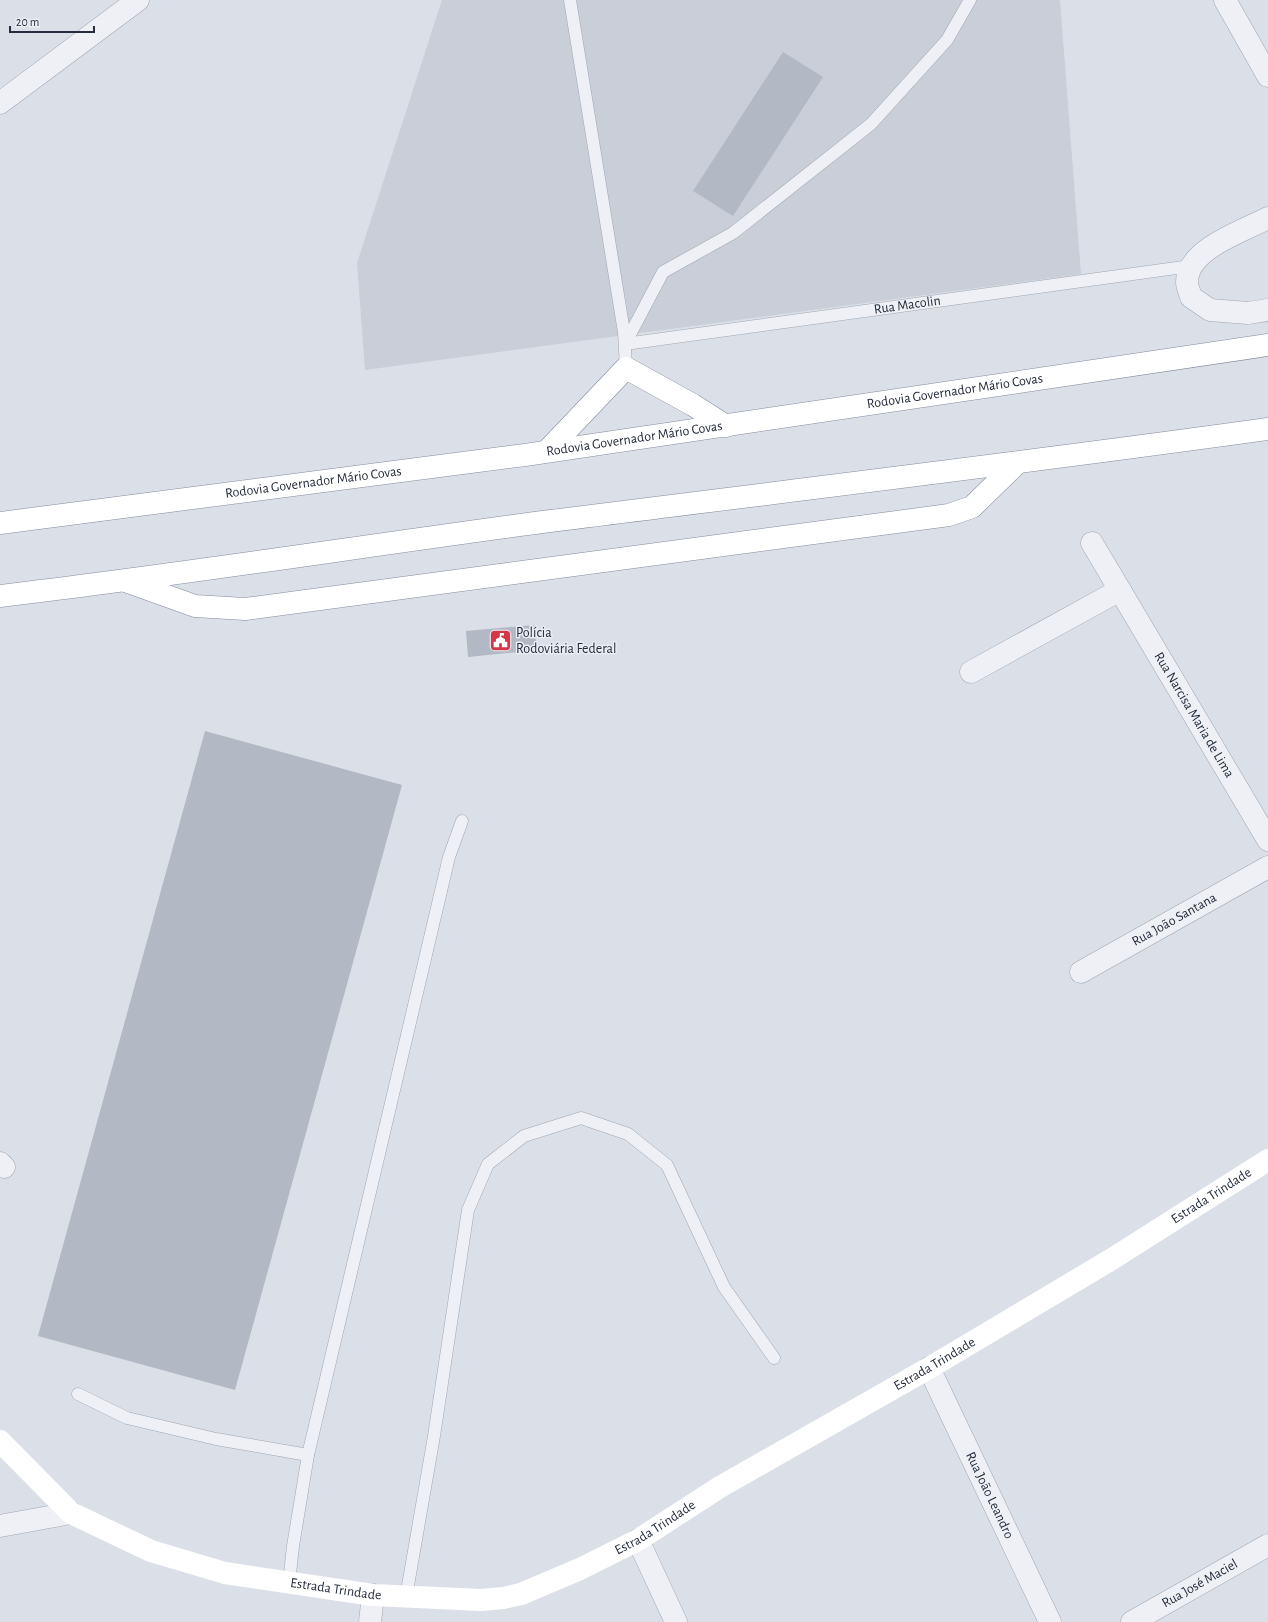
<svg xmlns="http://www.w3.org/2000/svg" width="1268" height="1622" font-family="'Alegreya Sans',sans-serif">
	<rect width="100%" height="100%" fill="#dbdfe7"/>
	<path fill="#c9ced9" d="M 442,0 L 1060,0 L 1081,274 L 365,370 L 357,263 Z"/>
	<g fill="#b2b8c4">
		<path d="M 783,52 L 823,77 L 733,216 L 693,191 Z"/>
		<path d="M 534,625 L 537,650 L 468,657 L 466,631 Z"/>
		<path d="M 205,731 L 402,785 L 235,1390 L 38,1336 Z"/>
	</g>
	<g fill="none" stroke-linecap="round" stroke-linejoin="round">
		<defs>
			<g id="lane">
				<path d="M 570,0 L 624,332 L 626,368"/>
				<path id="s1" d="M 625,344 L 1191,266"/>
				<path d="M 625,344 L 663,272 L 733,233 L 871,124 L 947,40 L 970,0"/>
				<path d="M 78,1394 L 127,1418 L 216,1439 L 308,1455"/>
				<path d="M 289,1583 L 293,1546 L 308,1455 L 449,857 L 462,821"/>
				<path d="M 406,1597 L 434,1436 L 468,1210 L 488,1164 L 524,1136 L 581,1118 L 628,1134 L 667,1165 L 724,1287 L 774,1358"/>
			</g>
			<g id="street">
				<path d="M 1225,0 L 1268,76"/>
				<path d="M 0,103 L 138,0"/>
				<path d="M 1268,218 C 1243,231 1187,249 1187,282 C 1187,287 1190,293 1191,297 L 1210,310 L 1248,313 L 1268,310"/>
				<path id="s2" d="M 1092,543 L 1268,840"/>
				<path d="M 971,672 L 1120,590"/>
				<path id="s3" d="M 1081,972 L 1268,867"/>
				<path d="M 0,1163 L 4,1167"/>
				<path id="s4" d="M 929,1368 L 1050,1622"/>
				<path d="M 0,1526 L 71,1513"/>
				<path d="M 638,1540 L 676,1622"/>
				<path d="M 370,1622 L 373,1595"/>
				<path id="s5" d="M 1132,1622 L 1268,1545"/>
			</g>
			<g id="highway">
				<path d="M 547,451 L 626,368 L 693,405 L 726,426"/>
				<path id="s7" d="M 0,523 L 525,455 L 1268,345"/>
				<path d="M 128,582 L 195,606 L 245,609 L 949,515 L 972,507 L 1016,464"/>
				<path d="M 0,596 C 179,575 356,547 535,523 C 779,492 1024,463 1268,429"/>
			</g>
		</defs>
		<use href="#lane" stroke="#a0a6b1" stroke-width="13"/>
		<use href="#street" stroke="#a0a6b1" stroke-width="23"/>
		<use href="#highway" stroke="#828c9e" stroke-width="23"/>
		<use href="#lane" stroke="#eef0f5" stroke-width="12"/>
		<use href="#street" stroke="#eef0f5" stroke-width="22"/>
		<path stroke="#fff" stroke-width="22" id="s6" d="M 0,1441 L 71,1513 L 151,1551 L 225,1573 L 373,1595 L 481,1600 L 503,1598 L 521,1594 L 580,1569 L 638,1540 L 720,1487 L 929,1368 L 1112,1259 L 1268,1160"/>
		<use href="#highway" stroke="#fff" stroke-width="22"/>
	</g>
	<defs>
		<symbol id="civic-square" viewBox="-11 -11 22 22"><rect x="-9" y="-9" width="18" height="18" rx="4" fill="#d53648" stroke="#eaeef4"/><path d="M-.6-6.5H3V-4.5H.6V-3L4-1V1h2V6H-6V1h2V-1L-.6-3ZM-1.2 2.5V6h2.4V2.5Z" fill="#fff"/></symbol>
	</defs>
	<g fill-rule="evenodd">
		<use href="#civic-square" x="488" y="628" width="25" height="25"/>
	</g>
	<g text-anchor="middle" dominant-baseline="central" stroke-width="3" stroke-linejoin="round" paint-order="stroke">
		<g font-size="14" fill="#242c3d" stroke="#eaeef4">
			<text stroke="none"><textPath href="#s1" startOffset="285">Rua Macolin</textPath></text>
			<text stroke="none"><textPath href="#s7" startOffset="964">Rodovia Governador Mário Covas</textPath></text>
			<text stroke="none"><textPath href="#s7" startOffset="640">Rodovia Governador Mário Covas</textPath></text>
			<text stroke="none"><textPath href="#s7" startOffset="316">Rodovia Governador Mário Covas</textPath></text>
			<text stroke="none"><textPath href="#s2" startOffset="200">Rua Narcisa Maria de Lima</textPath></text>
			<text stroke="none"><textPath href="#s3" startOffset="107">Rua João Santana</textPath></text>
			<text stroke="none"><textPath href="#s6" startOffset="1363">Estrada Trindade</textPath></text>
			<text stroke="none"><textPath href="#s6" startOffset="1039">Estrada Trindade</textPath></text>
			<text stroke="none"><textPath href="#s4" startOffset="141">Rua João Leandro</textPath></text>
			<text stroke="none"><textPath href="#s6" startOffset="715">Estrada Trindade</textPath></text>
			<text stroke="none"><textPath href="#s5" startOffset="78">Rua José Maciel</textPath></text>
			<text stroke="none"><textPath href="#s6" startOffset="379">Estrada Trindade</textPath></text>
		</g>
		<g font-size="14" fill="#242c3d" stroke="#eaeef4" text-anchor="start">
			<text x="516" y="633">Polícia<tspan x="516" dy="16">Rodoviária Federal</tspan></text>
		</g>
	</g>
	<path d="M10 26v6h84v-6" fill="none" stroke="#242c3d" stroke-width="2"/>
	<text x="16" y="26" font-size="12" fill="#242c3d" stroke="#eaeef4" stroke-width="3" paint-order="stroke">20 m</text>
</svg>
